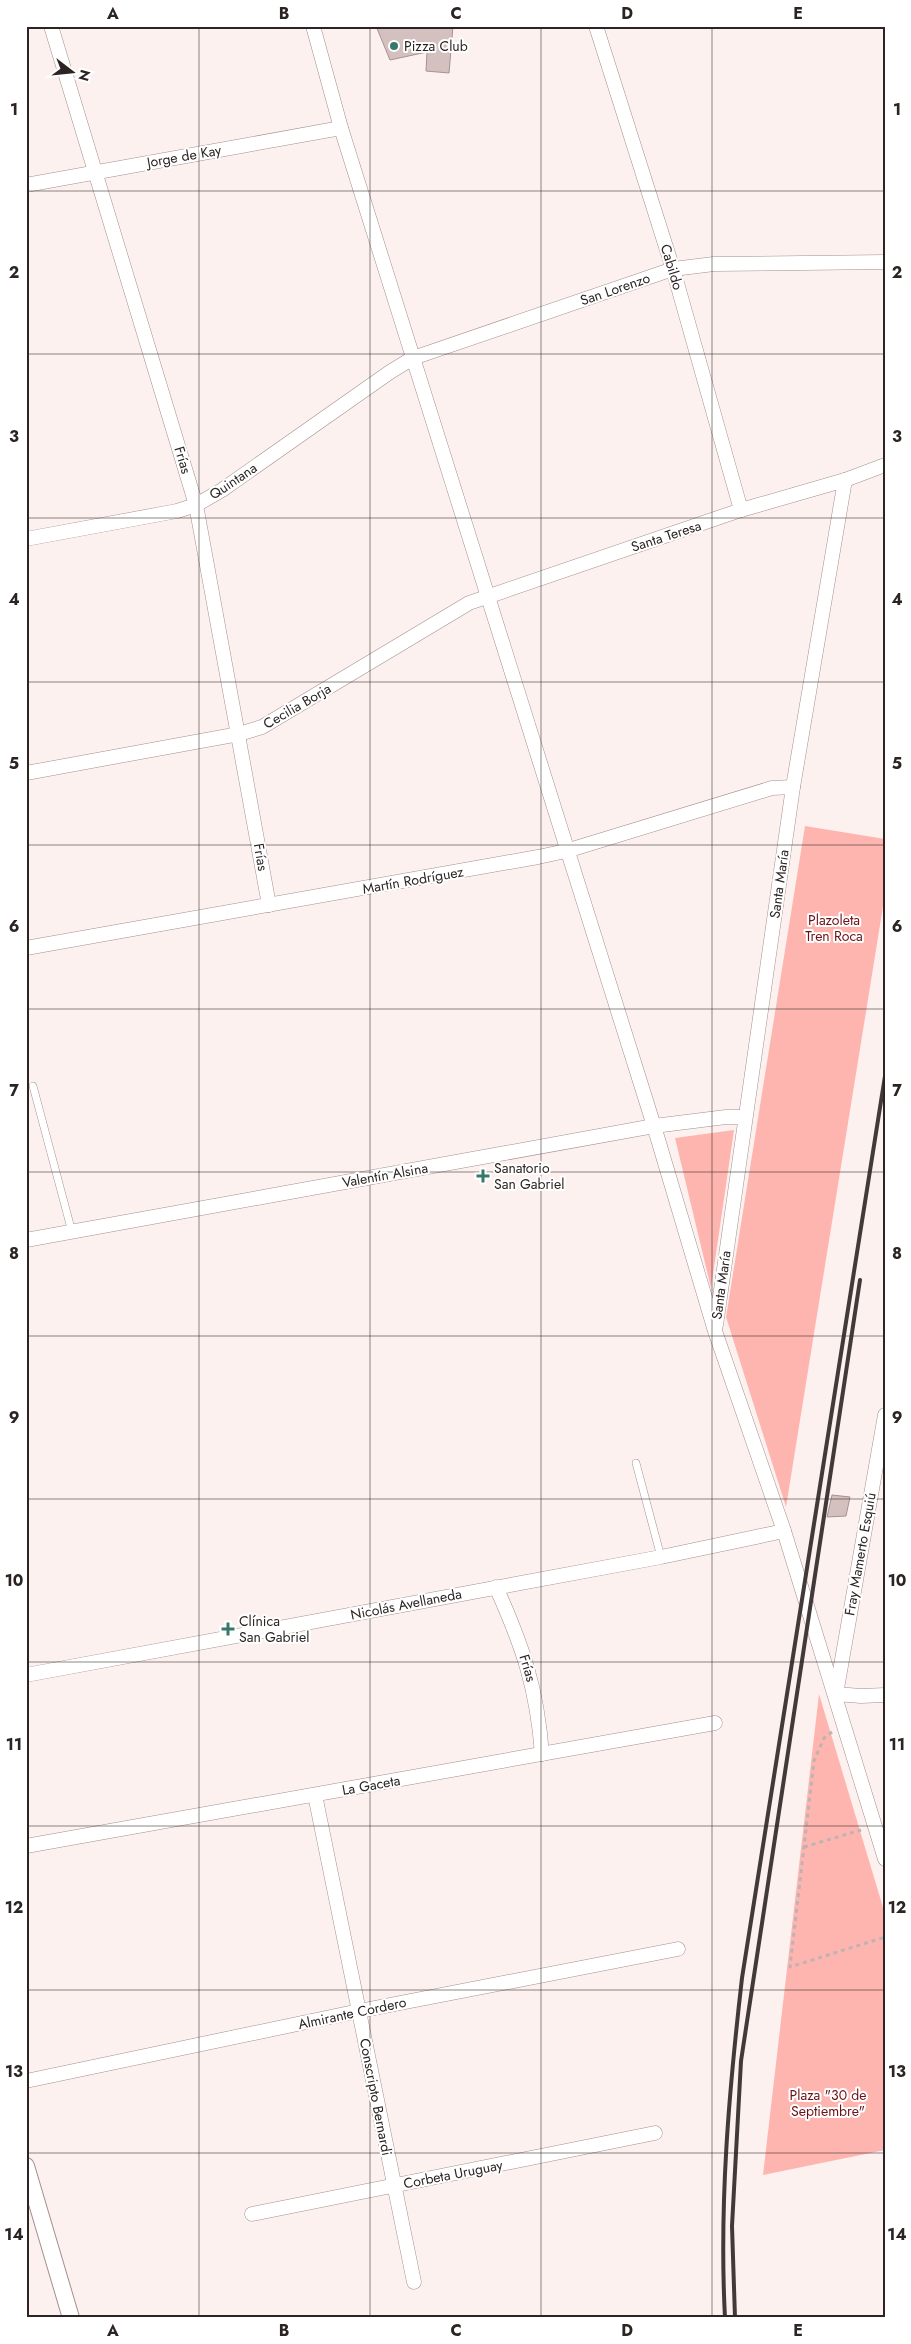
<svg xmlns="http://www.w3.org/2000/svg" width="911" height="2344" font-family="Jost,sans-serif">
	<rect width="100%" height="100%" fill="#fdf1f0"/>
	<g fill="#ffb5af">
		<path d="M 805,826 L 885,839 L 885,894 L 786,1507 L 726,1317 Z"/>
		<path d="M 734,1130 L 711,1288 L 675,1138 Z"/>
		<path d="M 819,1694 L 885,1914 L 885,2150 L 763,2175 Z"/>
	</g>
	<g fill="#d4c1bf" stroke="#a59291">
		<path d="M 376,26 L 453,26 L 449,73 L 426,71 L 427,52 L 390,60 Z"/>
		<path d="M 832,1495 L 850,1497 L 846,1516 L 827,1517 Z"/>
	</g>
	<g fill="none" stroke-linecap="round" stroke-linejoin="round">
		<defs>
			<g id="service">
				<path d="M 33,1086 L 72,1232"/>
				<path d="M 636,1463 L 661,1557"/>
			</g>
			<g id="minor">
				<path d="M 51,26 L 196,505 L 269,905"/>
				<path d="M 313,26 L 341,128 L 654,1126 L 715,1331 L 784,1531 L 885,1859"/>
				<path d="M 596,26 L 673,269 L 741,510"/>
				<path d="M 26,185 L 341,128"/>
				<path d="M 26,539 L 177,511 L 196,505 L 222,490 L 390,372 L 413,358 L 673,269 L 714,264 L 885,262"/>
				<path d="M 26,773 L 239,734 L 262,727 L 469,603 L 741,510 L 845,480"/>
				<path d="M 26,948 L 538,857 L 566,851 L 772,788 L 793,787"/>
				<path d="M 26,1240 L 654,1126 L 726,1117 L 745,1117"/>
				<path d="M 716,1325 L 793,787 L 845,480 L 885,465"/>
				<path d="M 885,1415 L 836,1694 L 861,1696 L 885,1695"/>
				<path d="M 496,1587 C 523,1647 537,1688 542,1754"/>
				<path d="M 26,1675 L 661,1557 L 784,1531"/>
				<path d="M 315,1795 L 414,2282"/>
				<path d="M 26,1846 L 715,1723"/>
				<path d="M 26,2081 L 359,2011 L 678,1949"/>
				<path d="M 252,2214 L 655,2133"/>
			</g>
			<path id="tertiary" d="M 26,2166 L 71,2318"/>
		</defs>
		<use href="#service" stroke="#a3908f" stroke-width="8"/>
		<use href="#minor" stroke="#a3908f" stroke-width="15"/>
		<use href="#tertiary" stroke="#a3908f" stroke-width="18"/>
		<g stroke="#beb3b2" stroke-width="3" stroke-dasharray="4 4" stroke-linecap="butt">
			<path d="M 832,1732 L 824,1738 L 814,1761 L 790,1967 L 885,1937"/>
			<path d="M 804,1847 L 861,1830"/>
		</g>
		<use href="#service" stroke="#fff" stroke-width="7"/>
		<use href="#minor" stroke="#fff" stroke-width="14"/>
		<use href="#tertiary" stroke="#fff" stroke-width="16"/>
		<g stroke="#423a39" stroke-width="4">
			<path d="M 725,2318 C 719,2204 729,2091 742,1978 L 885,1076"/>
			<path d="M 735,2318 L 732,2226 L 741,2061 L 860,1280"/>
		</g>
	</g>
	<path fill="none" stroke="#2b2423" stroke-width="1" stroke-opacity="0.55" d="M 199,26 L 199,2318M 370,26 L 370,2318M 541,26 L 541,2318M 712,26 L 712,2318M 26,191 L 885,191M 26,354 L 885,354M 26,518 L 885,518M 26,682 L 885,682M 26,845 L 885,845M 26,1009 L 885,1009M 26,1172 L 885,1172M 26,1336 L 885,1336M 26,1499 L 885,1499M 26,1662 L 885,1662M 26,1826 L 885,1826M 26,1990 L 885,1990M 26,2153 L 885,2153"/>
	<g fill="#377969" stroke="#fff" stroke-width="2">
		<circle cx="394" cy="46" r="5"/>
		<path d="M480.5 1168.5h5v5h5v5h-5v5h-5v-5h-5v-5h5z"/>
		<path d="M225.5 1621.5h5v5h5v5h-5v5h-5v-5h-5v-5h5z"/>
	</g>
	<g text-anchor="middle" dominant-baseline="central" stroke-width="4" stroke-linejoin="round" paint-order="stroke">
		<g font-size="14" fill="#2b2423" stroke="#fff" text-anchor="start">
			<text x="404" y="46">Pizza Club</text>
			<text x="494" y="1168">Sanatorio<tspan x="494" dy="16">San Gabriel</tspan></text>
			<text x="239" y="1621">Clínica<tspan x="239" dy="16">San Gabriel</tspan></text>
		</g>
		<g font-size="14" fill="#2b2423" stroke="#fff">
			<text transform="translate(184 156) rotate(-10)">Jorge de Kay</text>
			<text transform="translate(672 267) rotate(73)">Cabildo</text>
			<text transform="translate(615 289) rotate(-19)">San Lorenzo</text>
			<text transform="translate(183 460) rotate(73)">Frías</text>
			<text transform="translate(233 481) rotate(-34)">Quintana</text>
			<text transform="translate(666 536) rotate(-18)">Santa Teresa</text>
			<text transform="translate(297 706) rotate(-30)">Cecilia Borja</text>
			<text transform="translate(261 857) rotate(80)">Frías</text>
			<text transform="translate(413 880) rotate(-10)">Martín Rodríguez</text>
			<text transform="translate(779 884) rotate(-82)">Santa María</text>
			<text transform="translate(385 1175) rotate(-10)">Valentín Alsina</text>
			<text transform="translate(721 1285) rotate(-82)">Santa María</text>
			<text transform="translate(860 1554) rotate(-80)">Fray Mamerto Esquiú</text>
			<text transform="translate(406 1604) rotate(-11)">Nicolás Avellaneda</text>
			<text transform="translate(528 1668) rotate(73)">Frías</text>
			<text transform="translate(371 1785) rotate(-10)">La Gaceta</text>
			<text transform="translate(352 2013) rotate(-12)">Almirante Cordero</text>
			<text transform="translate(376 2097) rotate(79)">Conscripto Bernardi</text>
			<text transform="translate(453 2174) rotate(-11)">Corbeta Uruguay</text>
		</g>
		<g font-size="14" fill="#6b1015" stroke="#fff">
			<text x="834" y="920">Plazoleta<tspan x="834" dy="16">Tren Roca</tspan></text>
			<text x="828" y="2095">Plaza "30 de<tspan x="828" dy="16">Septiembre"</tspan></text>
		</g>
	</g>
	<rect width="911" height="2344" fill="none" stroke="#ffffff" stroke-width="55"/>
	<g transform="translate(72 72) rotate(106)" stroke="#ffffff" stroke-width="4" paint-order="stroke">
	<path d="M0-4L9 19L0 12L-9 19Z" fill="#2b2423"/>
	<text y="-8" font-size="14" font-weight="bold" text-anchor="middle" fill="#2b2423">N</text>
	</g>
	<rect x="28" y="28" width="856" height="2288" fill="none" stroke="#2b2423" stroke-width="2"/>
	<g font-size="16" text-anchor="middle" font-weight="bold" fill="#2b2423">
		<text x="113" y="19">A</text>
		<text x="284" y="19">B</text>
		<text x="456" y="19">C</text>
		<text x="627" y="19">D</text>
		<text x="798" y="19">E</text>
		<text x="14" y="115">1</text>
		<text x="897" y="115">1</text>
		<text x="14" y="278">2</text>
		<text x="897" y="278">2</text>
		<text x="14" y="442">3</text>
		<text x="897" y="442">3</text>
		<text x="14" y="605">4</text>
		<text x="897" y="605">4</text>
		<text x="14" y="769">5</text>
		<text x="897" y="769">5</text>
		<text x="14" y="932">6</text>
		<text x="897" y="932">6</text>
		<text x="14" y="1096">7</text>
		<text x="897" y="1096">7</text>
		<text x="14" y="1259">8</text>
		<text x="897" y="1259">8</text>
		<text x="14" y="1423">9</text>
		<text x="897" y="1423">9</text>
		<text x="14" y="1586">10</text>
		<text x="897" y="1586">10</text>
		<text x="14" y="1750">11</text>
		<text x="897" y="1750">11</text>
		<text x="14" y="1913">12</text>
		<text x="897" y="1913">12</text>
		<text x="14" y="2077">13</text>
		<text x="897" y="2077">13</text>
		<text x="14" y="2240">14</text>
		<text x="897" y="2240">14</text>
		<text x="113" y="2336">A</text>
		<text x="284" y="2336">B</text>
		<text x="456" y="2336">C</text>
		<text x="627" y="2336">D</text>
		<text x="798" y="2336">E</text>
	</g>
</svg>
